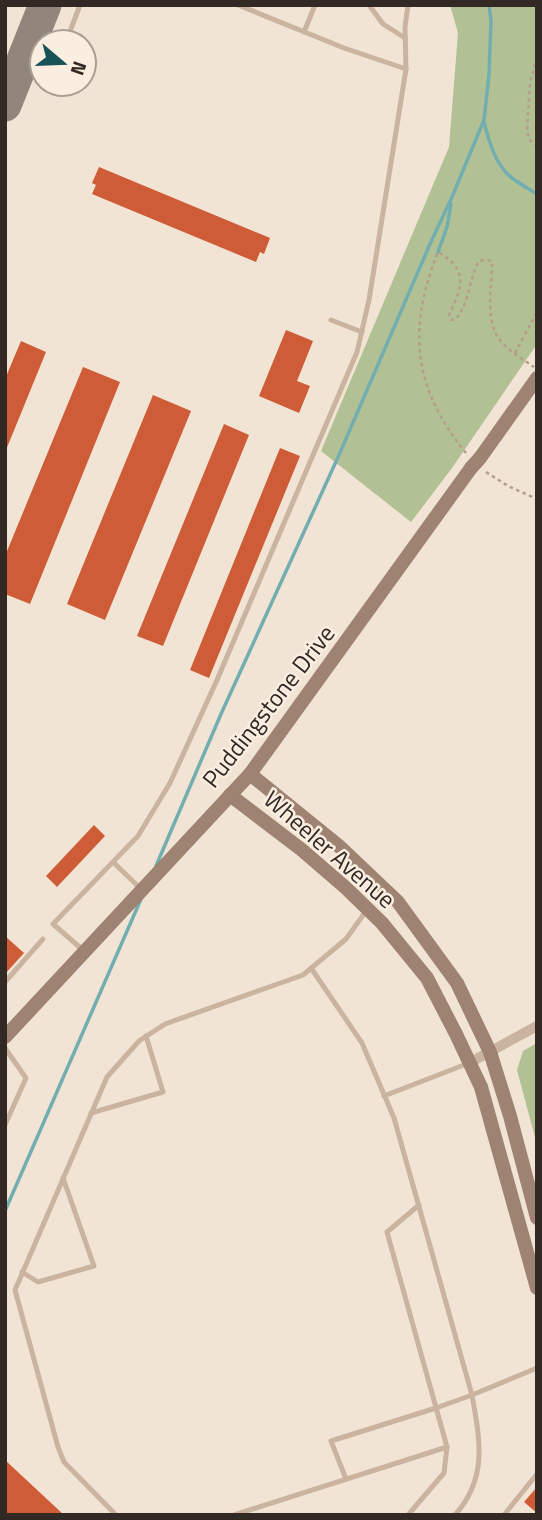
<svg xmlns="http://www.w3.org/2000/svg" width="542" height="1520" font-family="'Titillium Web',sans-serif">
	<rect width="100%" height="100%" fill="#f2e4d4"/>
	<g fill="#b2c194">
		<path d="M 450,5 L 537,5 L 537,344 L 452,468 L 411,522 L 321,451 L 449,147 L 458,33 Z"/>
		<path d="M 537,1043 L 537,1145 L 517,1070 L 523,1051 Z"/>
	</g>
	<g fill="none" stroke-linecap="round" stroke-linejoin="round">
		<g stroke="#72aeb0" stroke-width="3.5">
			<path d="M 484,122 C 489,141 495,165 512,178 C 520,184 529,189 537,194"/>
			<path d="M 438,252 L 447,227 L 451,204"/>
			<path d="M 156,866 L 221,714 L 339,455 L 430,244 L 452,197 L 484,120 L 489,75 L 491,21 L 489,5"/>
			<path d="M 5,1211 L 141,899"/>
		</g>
		<path stroke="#92867c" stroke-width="33" d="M 5,105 L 45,5"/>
	</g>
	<g fill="#ce5c36">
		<path d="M 99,167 L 270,238 L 264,254 L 260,252 L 256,262 L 92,194 L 96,185 L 92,183 Z"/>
		<path d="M 286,330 L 313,341 L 297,381 L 310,386 L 299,413 L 259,396 Z"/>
		<path d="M 21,341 L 46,352 L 6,450 L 5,379 Z"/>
		<path d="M 83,367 L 120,382 L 30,604 L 5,594 L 5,556 Z"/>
		<path d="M 153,395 L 191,411 L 105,620 L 67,604 Z"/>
		<path d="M 224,424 L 249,435 L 163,646 L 137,636 Z"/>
		<path d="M 280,448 L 300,456 L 209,678 L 190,670 Z"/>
		<path d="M 94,825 L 105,836 L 57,887 L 46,876 Z"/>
		<path d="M 5,936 L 24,953 L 5,974 Z"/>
		<path d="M 5,1460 L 64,1515 L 5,1515 Z"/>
		<path d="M 537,1487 L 537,1513 L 524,1502 Z"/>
	</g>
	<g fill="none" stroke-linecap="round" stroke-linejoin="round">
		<g stroke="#b69d8a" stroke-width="2.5" stroke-dasharray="3.5 3.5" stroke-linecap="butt">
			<path d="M 537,57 L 530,83 L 527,130 L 529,139 L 537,147"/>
			<path d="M 515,353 L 537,312"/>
			<path d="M 466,453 C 413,388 407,329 438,252 C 469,269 462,288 449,315 L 452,320 L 455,320 C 470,304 468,280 479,261 L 488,260 L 492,262 C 492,283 486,315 496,334 C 503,348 521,358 534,367"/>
			<path d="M 486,472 L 508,486 L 537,499"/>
		</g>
		<g stroke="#cab4a0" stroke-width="5">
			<path d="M 238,5 L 344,48 L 406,69"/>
			<path d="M 369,5 L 383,24 L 405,38"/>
			<path d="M 304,32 L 315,5"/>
			<path d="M 66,42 L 80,5"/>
			<path d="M 331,320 L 362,332"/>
			<path d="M 113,862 L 142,890"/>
			<path d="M 84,951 L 53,924 L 138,836 L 170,783 L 217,680 L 357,352 L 369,300 L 406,69 L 405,27 L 408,5"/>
			<path d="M 311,968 L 362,1043 L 394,1118 L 472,1395 C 480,1440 488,1478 455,1515"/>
			<path d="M 5,982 L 43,939"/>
			<path d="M 5,1048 L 26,1078 L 5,1125"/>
			<path d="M 384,1096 L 469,1063"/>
			<path d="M 91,1113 L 163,1092 L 146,1036"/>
			<path d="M 22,1272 L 38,1282 L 94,1266 L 63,1178"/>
			<path d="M 346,1479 L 331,1441 L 436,1408 L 472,1395 L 537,1368"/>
			<path d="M 116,1515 L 64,1462 L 58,1447 L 15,1290 L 107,1077 L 139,1041 L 165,1024 L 303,975 L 346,939 L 366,911"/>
			<path d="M 234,1515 L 447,1447"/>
			<path d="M 408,1515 L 444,1473 L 447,1447 L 387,1232 L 419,1205"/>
			<path d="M 504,1515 L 537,1474"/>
		</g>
		<path stroke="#cab4a0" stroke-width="10" d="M 469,1063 L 537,1026"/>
		<g stroke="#9e8272" stroke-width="14">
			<path d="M 480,458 L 537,378"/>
			<path d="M 250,774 L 340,847 L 398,902 L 457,983 L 490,1052 L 510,1116 L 537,1218"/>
			<path d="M 230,795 L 302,850 L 346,888 L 382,923 L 427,978 L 456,1034 L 481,1087 L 537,1288"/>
			<path d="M 5,1037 L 250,774 L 471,468"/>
		</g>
		<path stroke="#9e8272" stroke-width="14" d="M 471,468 L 480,458"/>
	</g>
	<g text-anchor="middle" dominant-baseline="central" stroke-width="5" stroke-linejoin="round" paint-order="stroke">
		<g font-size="24" fill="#332924" stroke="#faeee0">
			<text transform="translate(268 706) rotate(-52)">Puddingstone Drive</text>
			<text transform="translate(330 849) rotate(41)">Wheeler Avenue</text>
		</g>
	</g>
	<rect width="542" height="1520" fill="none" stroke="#332924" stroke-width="14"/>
	<g transform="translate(63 63) rotate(109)"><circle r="33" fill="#faeee0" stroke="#aa9f95" stroke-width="2"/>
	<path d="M0-5L12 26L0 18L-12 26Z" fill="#175257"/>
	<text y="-10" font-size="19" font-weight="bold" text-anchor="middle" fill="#332924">N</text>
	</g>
</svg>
